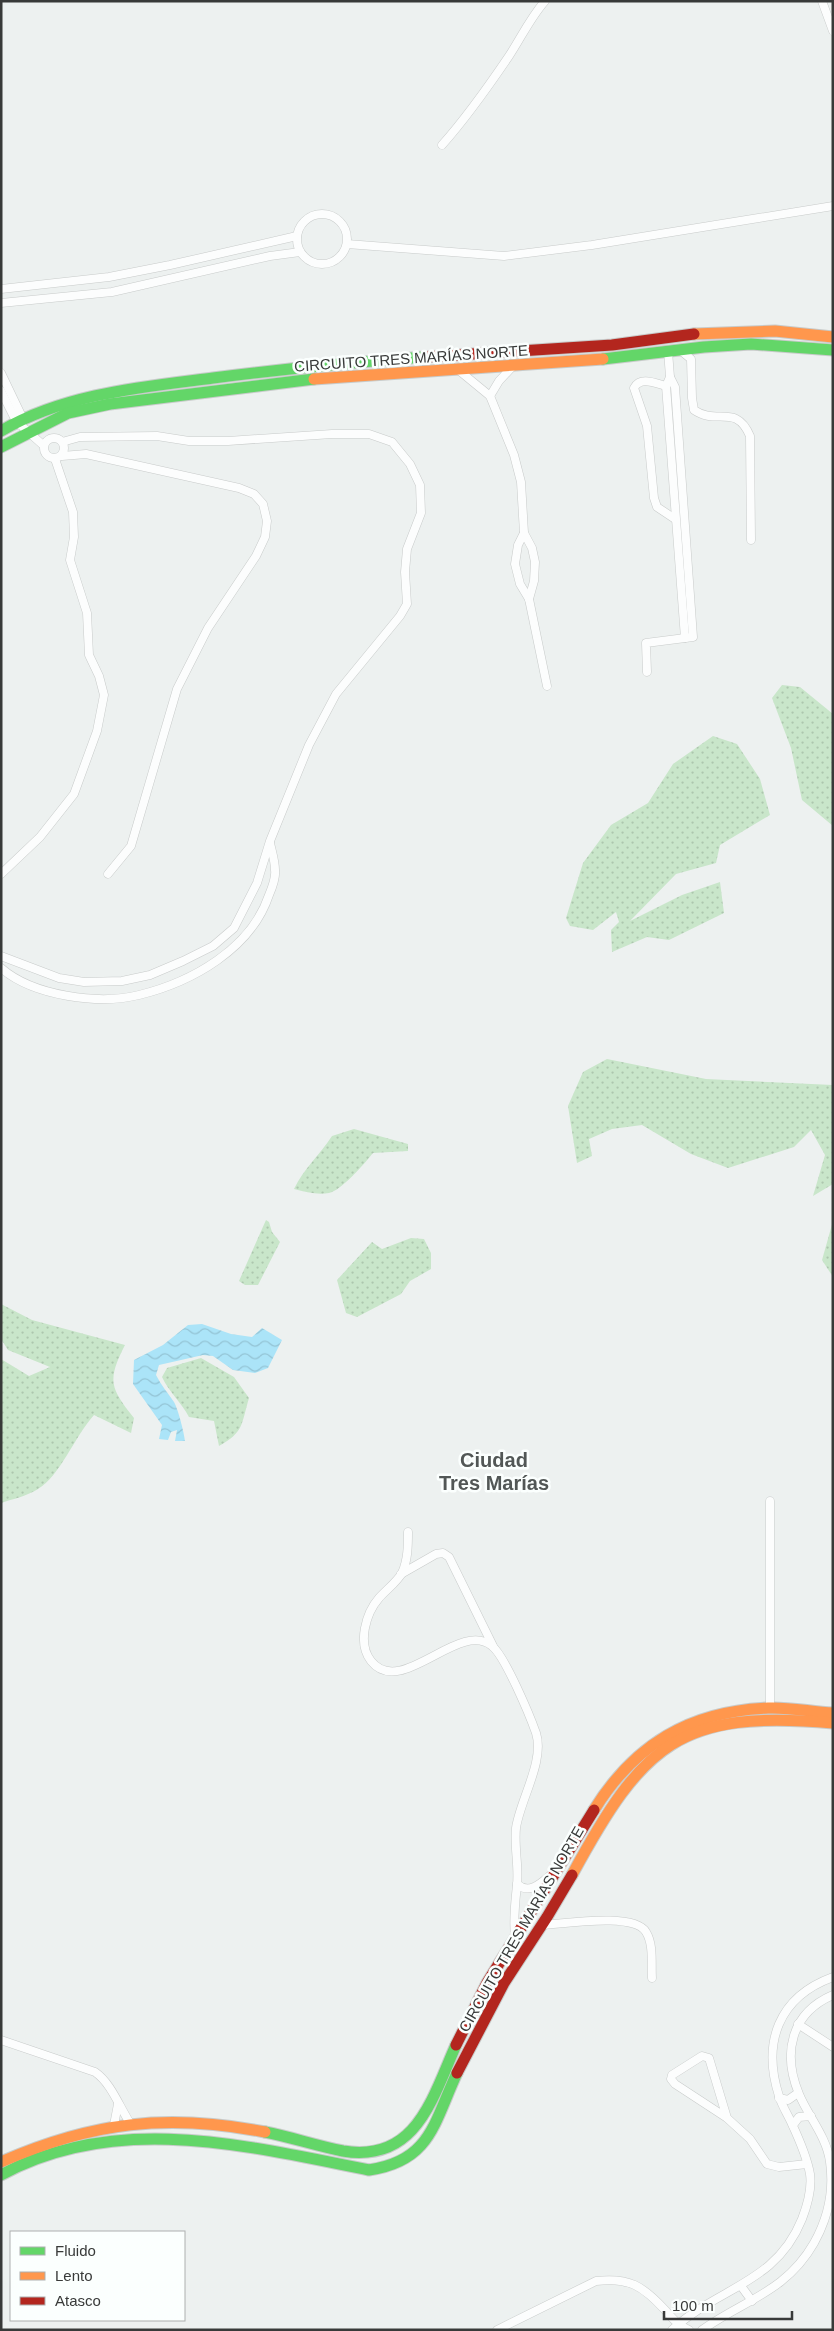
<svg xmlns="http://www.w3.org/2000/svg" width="834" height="2331" font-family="Helvetica,sans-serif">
	<defs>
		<pattern id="grass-dots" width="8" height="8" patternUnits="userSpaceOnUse" patternTransform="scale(1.25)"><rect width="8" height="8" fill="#c9e6ca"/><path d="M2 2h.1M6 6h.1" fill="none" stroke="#adc6ae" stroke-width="1.8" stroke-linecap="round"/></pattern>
		<pattern id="water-waves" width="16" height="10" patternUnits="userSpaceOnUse" patternTransform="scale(1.25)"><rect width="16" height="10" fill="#abe4f8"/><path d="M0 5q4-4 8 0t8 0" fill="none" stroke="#94c4d5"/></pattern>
	</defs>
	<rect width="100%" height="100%" fill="#edf1f0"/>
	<g fill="url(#grass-dots)">
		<path d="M 782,685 L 800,687 L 833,714 L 833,826 L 802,800 L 791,748 L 772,698 Z"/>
		<path d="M 713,736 L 737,744 L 760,779 L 770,815 L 720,845 L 716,863 L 676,874 L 630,921 L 682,895 L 720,882 L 724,913 L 669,940 L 647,937 L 612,952 L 611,930 L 619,922 L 616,912 L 593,930 L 570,926 L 566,918 L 583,863 L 611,825 L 648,803 L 673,764 Z"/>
		<path d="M 607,1059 L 706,1079 L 833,1085 L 833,1184 L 813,1196 L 825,1155 L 811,1130 L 794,1147 L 728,1168 L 691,1154 L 642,1125 L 612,1129 L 589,1139 L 592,1156 L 577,1163 L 568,1106 L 583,1072 Z"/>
		<path d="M 354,1129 L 408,1144 L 408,1151 L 373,1153 C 365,1163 341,1191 329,1193 C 317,1195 306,1192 294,1189 C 304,1168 320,1155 332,1136 Z"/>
		<path d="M 266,1220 L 269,1222 L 272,1232 L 280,1242 L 258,1285 L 245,1285 L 239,1281 Z"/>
		<path d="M 833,1221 L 833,1277 L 822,1260 Z"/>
		<path d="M 411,1238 L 424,1239 L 431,1253 L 431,1269 L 410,1281 L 401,1294 L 357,1317 L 346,1313 L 337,1280 L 372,1242 L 382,1249 Z"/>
		<path d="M 1,1304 L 32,1320 L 125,1345 C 107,1380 110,1388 134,1418 L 131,1433 L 94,1415 C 75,1436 60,1476 38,1489 C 27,1496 13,1499 1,1503 L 1,1359 L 29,1376 L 50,1367 L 8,1350 L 1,1339 Z"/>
		<path d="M 201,1358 L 234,1377 L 249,1398 C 241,1425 244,1432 219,1446 L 214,1421 L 189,1417 C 181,1402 169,1392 162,1377 L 167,1368 Z"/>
	</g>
	<path fill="url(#water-waves)" d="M 202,1324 L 231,1334 L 252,1337 L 262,1328 L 282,1340 L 268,1368 L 255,1373 L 233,1370 L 213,1356 L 203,1355 L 159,1365 L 156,1375 C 161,1385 168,1393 174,1402 C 178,1409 184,1432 185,1441 L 175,1441 L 177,1430 L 171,1432 L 168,1440 L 159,1439 L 162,1425 L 133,1384 L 134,1360 L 163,1345 L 188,1325 Z"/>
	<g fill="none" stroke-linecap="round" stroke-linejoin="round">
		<defs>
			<g id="street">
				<path d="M 822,1 L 833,31"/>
				<path d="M 442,145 C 467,117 488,87 509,56 C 521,38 530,18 545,1"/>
				<circle cx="322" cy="239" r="25"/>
				<path d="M 347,244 L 504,256 L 592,245 L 833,206"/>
				<path d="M 1,289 L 109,277 L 170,265 L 297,236"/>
				<path d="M 1,303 L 112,292 L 270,256 L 300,252"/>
				<path d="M 680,350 L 691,359 L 692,398 L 694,410 C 717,426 736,403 750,436 L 751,540"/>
				<path d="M 668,351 L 670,377 L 666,386 L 685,638"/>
				<path d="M 456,368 L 490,396 L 514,455 L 521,482 L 524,533 L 532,548 L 535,562 L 534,581 L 529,599"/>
				<path d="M 1,373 L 24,421"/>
				<path d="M 666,386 C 655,383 640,376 634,388 L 647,426 L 654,498 L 657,507 L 675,519"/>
				<path d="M 1,391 L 16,421 L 43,445"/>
				<path d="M 490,396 L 499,381 L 514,365"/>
				<circle cx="54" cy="448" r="10"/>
				<path d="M 62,456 L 86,454 L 239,488 L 254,494 L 263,504 L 267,521 L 265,537 L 256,556 L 208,628 L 177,689 L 131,846 L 108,874"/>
				<path d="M 524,533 L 518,545 L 515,564 L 520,584 L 529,599 L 547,686"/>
				<path d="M 647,672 L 646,643 L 693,637 L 675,387 L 670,377"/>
				<path d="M 1,874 L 40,837 L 74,794 L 97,731 L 104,695 L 99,676 L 89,655 L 87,613 L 70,560 L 74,537 L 73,512 L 55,459"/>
				<path d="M 1,956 L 59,978 L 84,982 L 122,981 L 150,975 L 183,961 L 213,946 L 234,928 L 257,883 L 270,841 L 309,745 L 336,694 L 400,616 L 407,604 L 405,572 L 407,549 L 421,513 L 420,485 L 410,464 L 392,442 L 369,434 L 332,434 L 228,441 L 189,441 L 157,436 L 80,437 L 62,442"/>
				<path d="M 1,968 C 33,996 99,1005 139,995 C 192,982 251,949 269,895 C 272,888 276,877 275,870 C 275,861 272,852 270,843"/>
				<path d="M 770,1501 L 770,1708"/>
				<path d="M 408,1532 C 408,1545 408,1560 402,1573 C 397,1582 386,1590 379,1598 C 366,1613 357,1643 371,1661 C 401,1699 459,1619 492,1646 C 505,1656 530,1716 536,1733 C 545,1761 520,1800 516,1828 C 514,1847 519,1866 517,1885 C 515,1903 513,1919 515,1937"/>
				<path d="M 401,1574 L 436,1554 L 443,1553 L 449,1557 L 493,1646"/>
				<path d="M 517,1884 C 530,1896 543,1881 553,1873"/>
				<path d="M 542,1925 C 564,1924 634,1912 646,1932 C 654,1945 651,1964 652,1978"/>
				<path d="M 798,2024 L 833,2047"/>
				<path d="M 1,2040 L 95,2072 C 111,2083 119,2106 130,2123"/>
				<path d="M 779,2098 L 788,2100 L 798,2093"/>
				<path d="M 727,2118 L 709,2058 L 702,2056 L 672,2075 L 671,2079 L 675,2084 L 727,2118 L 750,2139 L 767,2164 L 779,2167 L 807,2164"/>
				<path d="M 114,2125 L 118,2104"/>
				<path d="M 793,2125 L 799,2117 L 811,2116"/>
				<path d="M 741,2286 L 752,2301"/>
				<path d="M 497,2330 L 596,2281 C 629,2277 643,2286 665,2310 C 672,2318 679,2326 689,2330"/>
				<path d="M 672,2330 C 718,2287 776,2284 802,2219 C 807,2206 812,2188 810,2174 C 807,2157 799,2139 792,2124 C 788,2115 782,2106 779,2096 C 762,2043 778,1997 833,1977"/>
				<path d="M 702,2330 C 744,2300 786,2292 814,2243 C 828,2218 834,2190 830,2162 C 827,2137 808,2116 799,2094 C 782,2053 791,2013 833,1995"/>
			</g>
			<g id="fast">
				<path d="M 603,359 L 704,347 L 751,344 L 833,350"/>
				<path d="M 1,431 C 64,394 142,387 213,378 C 284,369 354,362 425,357"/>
				<path d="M 1,447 L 68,413 L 110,404 L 314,379"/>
				<path d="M 265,2132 C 291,2137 317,2146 343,2151 C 416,2163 432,2099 456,2045"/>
				<path d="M 1,2175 C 116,2112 248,2146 369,2170 C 431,2161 434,2122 457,2073"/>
			</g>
			<g id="slow">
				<path d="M 694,334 L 775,331 L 833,337"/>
				<path d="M 314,379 L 603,359"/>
				<path d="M 594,1810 C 634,1745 690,1711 768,1708 C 790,1707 811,1712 833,1713"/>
				<path d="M 572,1875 C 643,1744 679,1709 833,1723"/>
				<path d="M 1,2162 C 92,2122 167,2113 265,2132"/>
			</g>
			<g id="jam">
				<path d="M 425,357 L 612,345 L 694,334"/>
				<path d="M 456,2045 L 487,1983 L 594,1810"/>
				<path d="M 457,2073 L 504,1983 L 547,1917 L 572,1875"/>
			</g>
		</defs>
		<use href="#street" stroke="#c8cbca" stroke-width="9"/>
		<use href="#fast" stroke="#c8cbca" stroke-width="13"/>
		<use href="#slow" stroke="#c8cbca" stroke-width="13"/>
		<use href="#jam" stroke="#c8cbca" stroke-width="13"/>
		<use href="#street" stroke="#fcfdfd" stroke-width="8"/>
		<use href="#fast" stroke="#63d668" stroke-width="11"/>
		<use href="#slow" stroke="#ff974d" stroke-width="11"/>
		<use href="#jam" stroke="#b3261e" stroke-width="11"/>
	</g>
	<g text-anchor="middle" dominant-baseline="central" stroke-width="5" stroke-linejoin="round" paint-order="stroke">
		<g font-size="15" fill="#383a39" stroke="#fbfffe">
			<text transform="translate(411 358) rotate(-4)">CIRCUITO TRES MARÍAS NORTE</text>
			<text transform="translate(521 1929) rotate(-60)">CIRCUITO TRES MARÍAS NORTE</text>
		</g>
		<g font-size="20" font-weight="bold" fill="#525756" stroke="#fbfffe">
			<text x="494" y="1460">Ciudad<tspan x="494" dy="23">Tres Marías</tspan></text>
		</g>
	</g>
	<rect width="834" height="2331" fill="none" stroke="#383a39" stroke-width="5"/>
	<rect x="10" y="2231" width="175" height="90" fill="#fbfffe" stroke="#adb0af"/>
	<rect x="20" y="2247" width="25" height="8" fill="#63d668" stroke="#adb0af"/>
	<text x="55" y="2256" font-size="15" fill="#383a39">Fluido</text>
	<rect x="20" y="2272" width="25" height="8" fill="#ff974d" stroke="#adb0af"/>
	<text x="55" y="2281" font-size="15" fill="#383a39">Lento</text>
	<rect x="20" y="2297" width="25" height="8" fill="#b3261e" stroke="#adb0af"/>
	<text x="55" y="2306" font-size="15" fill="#383a39">Atasco</text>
	<path d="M664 2311v8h128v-8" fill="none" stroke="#383a39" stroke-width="2.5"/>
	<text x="672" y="2311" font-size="15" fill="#383a39" stroke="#fbfffe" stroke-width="4" paint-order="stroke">100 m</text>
</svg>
